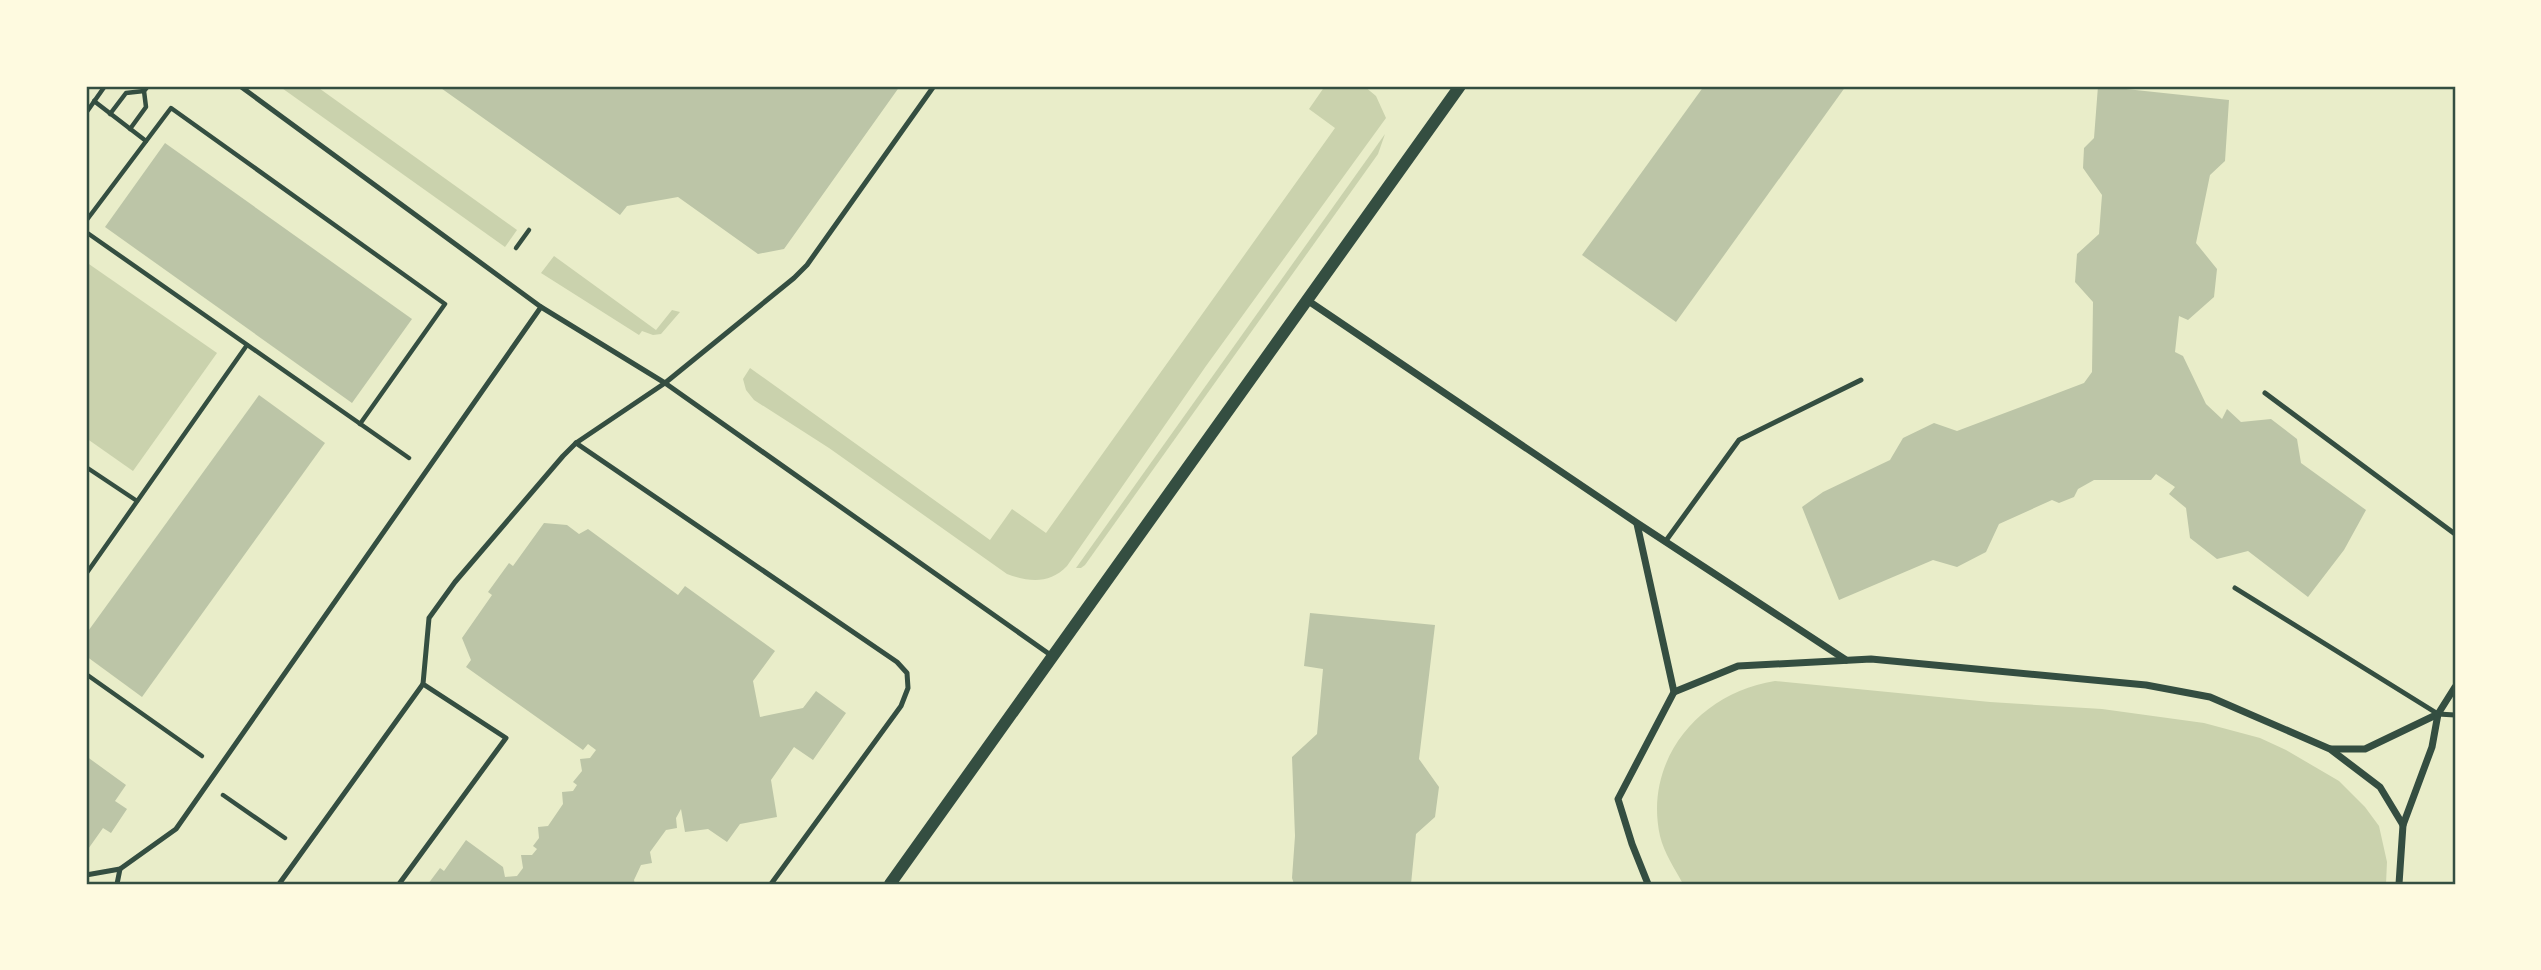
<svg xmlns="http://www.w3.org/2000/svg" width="2541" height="970" font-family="'Nunito Sans',sans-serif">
	<rect width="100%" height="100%" fill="#e9edc9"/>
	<g fill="#cad2ad">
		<path d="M 279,86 L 316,86 L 517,230 L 505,247 Z"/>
		<path d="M 1325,86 L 1364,86 L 1376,96 L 1386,118 L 1206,366 L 1067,566 C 1050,584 1029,582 1007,574 L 829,448 L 754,400 L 746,390 L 743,379 L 750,368 L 990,540 L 1012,509 L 1046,533 L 1335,128 L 1309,109 Z"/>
		<path d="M 1385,134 L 1378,154 L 1085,565 L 1081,568 L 1076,568 Z"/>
		<path d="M 554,256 L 656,330 L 672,310 L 680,312 L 661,334 L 653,335 L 642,331 L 639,335 L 541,273 Z"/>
		<path d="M 86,262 L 217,353 L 133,471 L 86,438 Z"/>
		<path d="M 1775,681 L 1990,702 L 2102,709 L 2204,723 L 2260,738 L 2286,750 L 2339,781 L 2365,807 L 2379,826 L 2387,862 L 2386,884 L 1683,884 C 1675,869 1664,853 1660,836 C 1643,759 1701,692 1775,681 Z"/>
	</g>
	<g fill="#bcc5a7">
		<path d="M 438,86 L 900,86 L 784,249 L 758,254 L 678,197 L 627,206 L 620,215 Z"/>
		<path d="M 1704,86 L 1846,86 L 1676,322 L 1582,255 Z"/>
		<path d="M 2098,86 L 2229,100 L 2225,161 L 2210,175 L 2196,243 L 2217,269 L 2214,297 L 2188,320 L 2179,316 L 2175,352 L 2183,356 L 2206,404 L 2222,419 L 2227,409 L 2241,422 L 2271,419 L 2297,439 L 2301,463 L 2366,510 L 2344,550 L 2308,597 L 2248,551 L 2217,559 L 2190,538 L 2186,508 L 2169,494 L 2175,487 L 2156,474 L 2151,480 L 2094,480 L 2078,489 L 2074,497 L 2059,503 L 2052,500 L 1999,524 L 1986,552 L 1957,567 L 1933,560 L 1839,600 L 1802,507 L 1823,492 L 1890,460 L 1903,438 L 1934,423 L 1957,431 L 2084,383 L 2092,372 L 2093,302 L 2075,282 L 2077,254 L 2099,234 L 2102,195 L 2083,168 L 2084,148 L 2094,138 Z"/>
		<path d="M 165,143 L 412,319 L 352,403 L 105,227 Z"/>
		<path d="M 259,395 L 325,443 L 142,697 L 86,656 L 86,634 Z"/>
		<path d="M 544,523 L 567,525 L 579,534 L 588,529 L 678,595 L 685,586 L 775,651 L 753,681 L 760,717 L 803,708 L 816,691 L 846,713 L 813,760 L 794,747 L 771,780 L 777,817 L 740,824 L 727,842 L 708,829 L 685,832 L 681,809 L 676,818 L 677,828 L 666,830 L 650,852 L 652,863 L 641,865 L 634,880 L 635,884 L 428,884 L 440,868 L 444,871 L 466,840 L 503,867 L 505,877 L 517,876 L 523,868 L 521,855 L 532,855 L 537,849 L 533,846 L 539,838 L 538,827 L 548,826 L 563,804 L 562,792 L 573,791 L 577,785 L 573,782 L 582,771 L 580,759 L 590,758 L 596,750 L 588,744 L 583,750 L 466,667 L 471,660 L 462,638 L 492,595 L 488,592 L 509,563 L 513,566 Z"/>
		<path d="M 1310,613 L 1435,625 L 1419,759 L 1439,787 L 1435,817 L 1416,834 L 1411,884 L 1294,884 L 1292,878 L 1295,836 L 1292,757 L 1317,734 L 1323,669 L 1304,666 Z"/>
		<path d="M 86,756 L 126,785 L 115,801 L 127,809 L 111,833 L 103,828 L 86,852 Z"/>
	</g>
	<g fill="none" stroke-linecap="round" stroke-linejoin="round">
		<g stroke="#344e41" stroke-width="4.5">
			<path d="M 94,101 L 146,141"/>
			<path d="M 86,113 L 105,86"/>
			<path d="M 110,114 L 126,93 L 144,91"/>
			<path d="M 130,129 L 146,107 L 144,91 L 148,86"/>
			<path d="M 86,221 L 171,108 L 445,304 L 360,424"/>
			<path d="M 86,232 L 409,458"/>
			<path d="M 516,248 L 529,230"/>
			<path d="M 86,467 L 137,501"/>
			<path d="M 86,574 L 247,345"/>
			<path d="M 86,674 L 202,756"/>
			<path d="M 223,795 L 285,838"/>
		</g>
		<g stroke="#344e41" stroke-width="5">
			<path d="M 240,86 L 541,307 L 665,383 L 1052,656"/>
			<path d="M 2265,393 L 2455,534"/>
			<path d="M 576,443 L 897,662 L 907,673 L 908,688 L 901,706 L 771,884"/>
			<path d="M 1665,542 L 1739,440 L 1861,380"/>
			<path d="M 2235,588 L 2438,714 L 2455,715"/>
			<path d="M 86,875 L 120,869 L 176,829 L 541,307"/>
			<path d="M 117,884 L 120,869"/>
			<path d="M 279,884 L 423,684"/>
			<path d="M 399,884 L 506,738 L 423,684 L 429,618 L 455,582 L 563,456 L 576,443 L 665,383 L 794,278 L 807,265 L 934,86"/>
		</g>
		<g stroke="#344e41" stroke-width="7">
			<path d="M 1307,300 L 1637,523 L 1846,660"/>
			<path d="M 1637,524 L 1674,692 L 1618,799 L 1632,844 L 1648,884"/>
			<path d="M 1674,692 L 1738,666 L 1871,659 L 2146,685 L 2210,697 L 2330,749 L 2380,787 L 2403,825 L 2399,884"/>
			<path d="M 2331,749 L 2365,749 L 2438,714"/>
			<path d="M 2403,825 L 2432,747 L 2438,714 L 2455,687"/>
		</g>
		<path stroke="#344e41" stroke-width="12" d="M 890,884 L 1460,86"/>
	</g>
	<rect width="2541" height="970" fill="none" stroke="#fefae0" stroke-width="175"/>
	<rect x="88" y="88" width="2366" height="795" fill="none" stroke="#344e41" stroke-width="2.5"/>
</svg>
